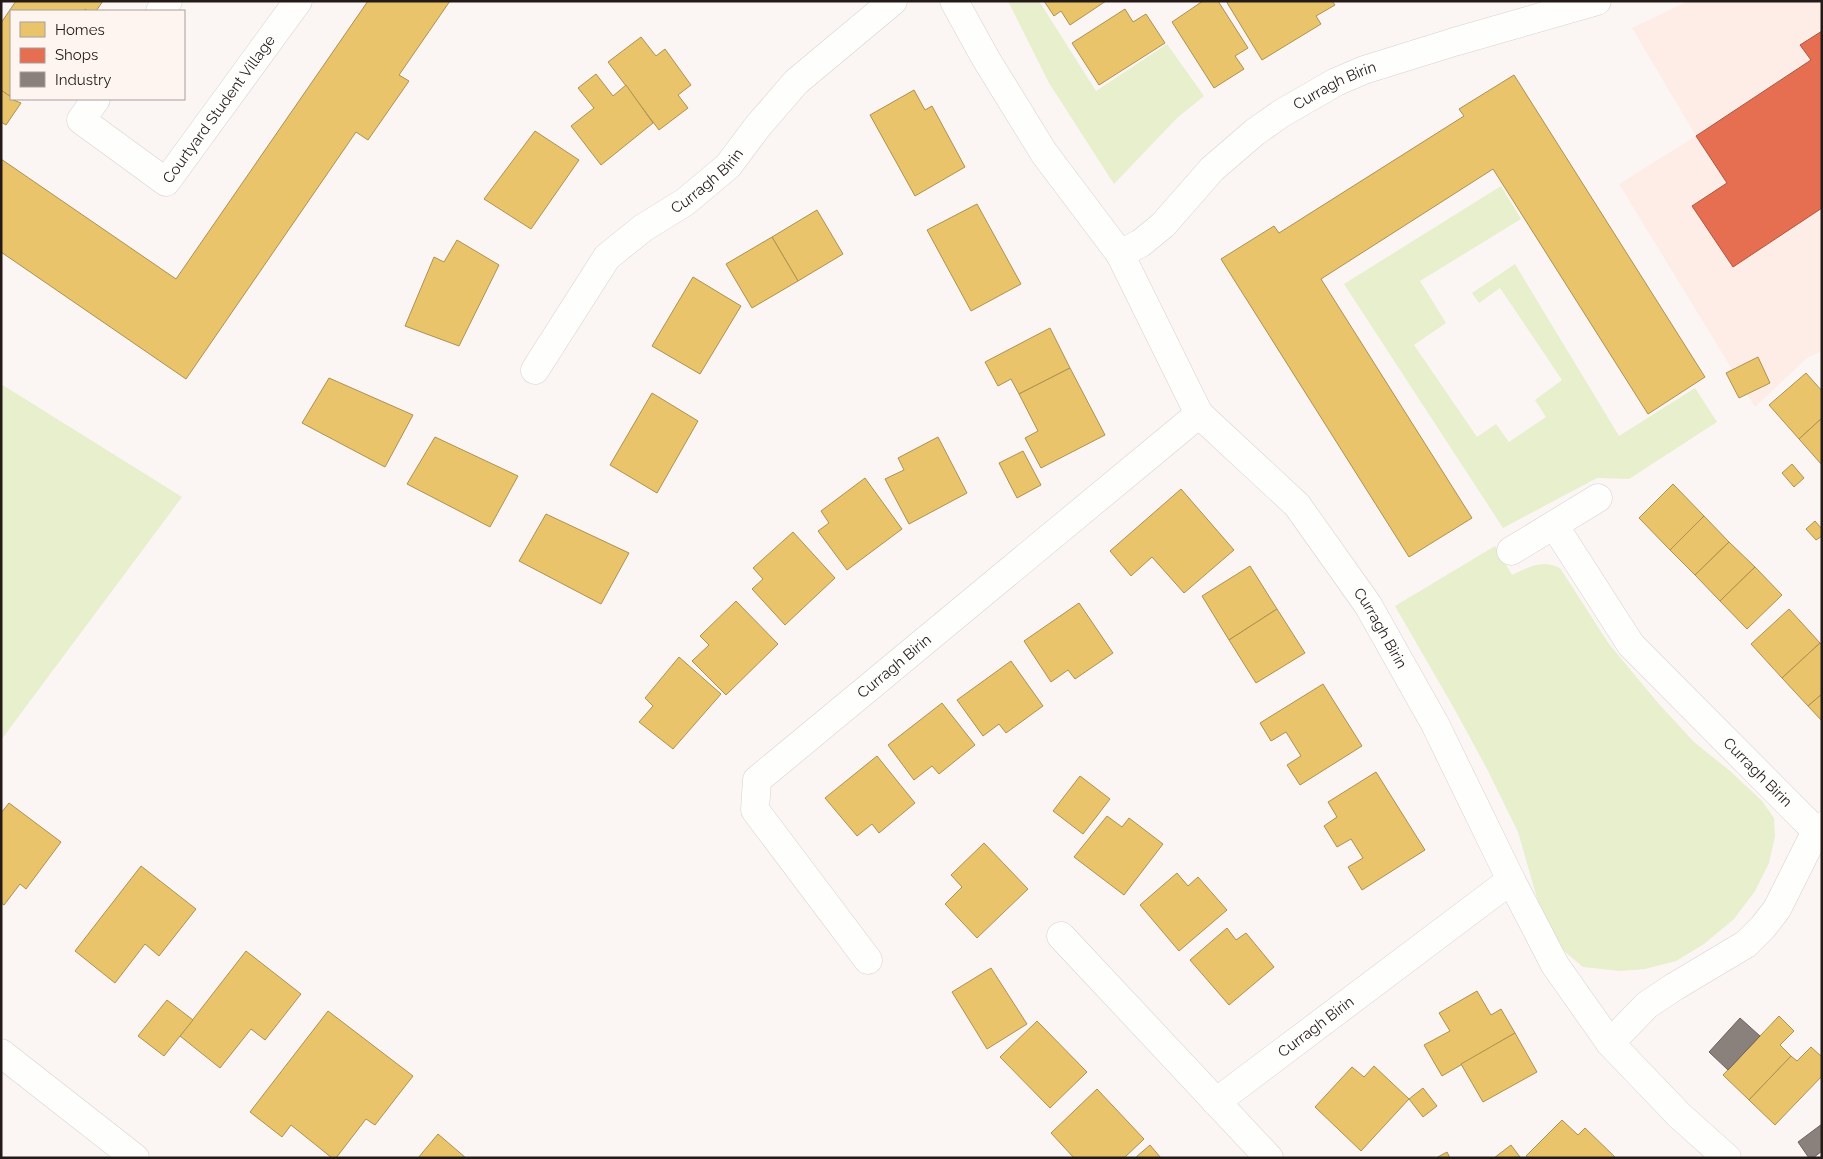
<svg xmlns="http://www.w3.org/2000/svg" width="1823" height="1159" font-family="Raleway,sans-serif">
	<rect width="100%" height="100%" fill="#fbf6f4"/>
	<path fill="#fdede6" d="M 1688,1 L 1822,1 L 1822,351 L 1807,358 L 1755,407 L 1619,184 L 1696,136 L 1632,28 Z"/>
	<g fill="#e7efcc">
		<path d="M 1008,1 L 1039,1 L 1096,91 L 1167,44 L 1204,96 L 1177,118 L 1114,184 L 1049,83 Z"/>
		<path d="M 1501,186 L 1521,219 L 1420,281 L 1446,323 L 1414,345 L 1477,437 L 1496,424 L 1509,442 L 1546,417 L 1535,400 L 1562,380 L 1500,288 L 1479,303 L 1472,293 L 1515,264 L 1619,436 L 1695,388 L 1717,422 L 1629,479 L 1597,478 L 1503,528 L 1344,284 Z"/>
		<path d="M 1,384 L 182,497 L 1,740 Z"/>
		<path d="M 1495,546 L 1512,575 C 1530,567 1541,559 1560,568 L 1609,644 L 1658,703 L 1694,742 L 1730,771 L 1762,801 L 1774,818 L 1775,836 L 1769,863 L 1755,891 L 1734,919 L 1704,944 L 1676,961 L 1645,969 L 1620,971 L 1583,967 L 1564,951 L 1543,919 L 1518,832 L 1487,769 L 1455,710 L 1395,606 Z"/>
	</g>
	<g fill="#e9c46a" stroke="#ae9151">
		<path d="M 16,1 L 103,1 L 96,11 L 88,11 L 85,9 L 84,11 L 11,11 L 11,97 L 1,90 L 1,23 Z"/>
		<path d="M 368,1 L 450,1 L 399,75 L 409,81 L 368,140 L 356,132 L 186,379 L 1,252 L 1,159 L 176,279 Z"/>
		<path d="M 1044,1 L 1106,1 L 1070,25 L 1061,11 L 1054,16 Z"/>
		<path d="M 1203,1 L 1218,1 L 1248,48 L 1235,56 L 1244,69 L 1214,88 L 1172,22 Z"/>
		<path d="M 1226,1 L 1332,1 L 1335,5 L 1316,16 L 1321,24 L 1262,60 Z"/>
		<path d="M 1125,9 L 1133,22 L 1146,14 L 1165,43 L 1099,85 L 1072,43 Z"/>
		<path d="M 641,37 L 656,56 L 665,49 L 691,85 L 678,95 L 688,108 L 659,130 L 608,62 Z"/>
		<path d="M 596,74 L 613,96 L 626,85 L 653,123 L 601,165 L 571,126 L 594,108 L 578,88 Z"/>
		<path d="M 1514,75 L 1705,377 L 1648,414 L 1493,169 L 1321,279 L 1472,518 L 1409,557 L 1221,259 L 1274,226 L 1279,233 L 1464,116 L 1459,109 Z"/>
		<path d="M 1,90 L 11,97 L 11,99 L 21,103 L 6,125 L 1,122 Z"/>
		<path d="M 914,90 L 925,110 L 932,106 L 965,167 L 915,196 L 870,115 Z"/>
		<path d="M 535,131 L 579,160 L 531,229 L 484,199 Z"/>
		<path d="M 977,204 L 1021,284 L 971,311 L 927,230 Z"/>
		<path d="M 817,210 L 843,254 L 798,281 L 772,237 Z"/>
		<path d="M 772,237 L 798,281 L 752,308 L 726,264 Z"/>
		<path d="M 457,240 L 499,265 L 459,346 L 405,326 L 434,257 L 444,262 Z"/>
		<path d="M 693,277 L 741,306 L 700,374 L 652,346 Z"/>
		<path d="M 1050,328 L 1070,368 L 1019,394 L 1011,379 L 998,386 L 985,362 Z"/>
		<path d="M 1758,357 L 1770,383 L 1739,398 L 1726,373 Z"/>
		<path d="M 1070,368 L 1105,435 L 1041,468 L 1025,438 L 1038,431 L 1019,394 Z"/>
		<path d="M 1806,373 L 1822,391 L 1822,418 L 1799,439 L 1769,405 Z"/>
		<path d="M 329,378 L 413,415 L 385,467 L 302,423 Z"/>
		<path d="M 652,393 L 698,421 L 657,493 L 610,465 Z"/>
		<path d="M 1822,418 L 1822,465 L 1799,439 Z"/>
		<path d="M 435,437 L 518,476 L 490,527 L 407,484 Z"/>
		<path d="M 938,437 L 967,493 L 909,524 L 885,479 L 904,470 L 898,458 Z"/>
		<path d="M 1023,451 L 1041,485 L 1017,498 L 999,463 Z"/>
		<path d="M 1792,464 L 1804,478 L 1794,487 L 1782,473 Z"/>
		<path d="M 865,478 L 902,529 L 847,570 L 818,531 L 829,523 L 821,511 Z"/>
		<path d="M 1673,484 L 1704,516 L 1670,550 L 1639,518 Z"/>
		<path d="M 1181,489 L 1234,550 L 1184,593 L 1152,557 L 1131,576 L 1110,551 Z"/>
		<path d="M 546,514 L 629,553 L 601,604 L 519,561 Z"/>
		<path d="M 1704,516 L 1729,542 L 1695,575 L 1670,550 Z"/>
		<path d="M 1815,521 L 1822,529 L 1822,536 L 1816,540 L 1806,529 Z"/>
		<path d="M 793,532 L 835,578 L 785,625 L 752,589 L 763,579 L 753,568 Z"/>
		<path d="M 1729,542 L 1755,567 L 1720,601 L 1695,575 Z"/>
		<path d="M 1250,566 L 1277,609 L 1229,640 L 1202,596 Z"/>
		<path d="M 1755,567 L 1782,595 L 1747,629 L 1720,601 Z"/>
		<path d="M 736,601 L 778,644 L 726,695 L 692,661 L 709,645 L 700,636 Z"/>
		<path d="M 1079,603 L 1113,653 L 1075,679 L 1068,670 L 1051,682 L 1024,641 Z"/>
		<path d="M 1277,609 L 1305,653 L 1256,683 L 1229,640 Z"/>
		<path d="M 1789,609 L 1820,643 L 1782,678 L 1751,644 Z"/>
		<path d="M 1820,643 L 1822,645 L 1822,694 L 1808,706 L 1782,678 Z"/>
		<path d="M 679,657 L 721,694 L 673,749 L 639,722 L 653,706 L 645,698 Z"/>
		<path d="M 1011,661 L 1043,706 L 1006,733 L 999,724 L 983,736 L 957,700 Z"/>
		<path d="M 1323,684 L 1362,746 L 1300,785 L 1287,765 L 1301,756 L 1286,732 L 1271,741 L 1260,723 Z"/>
		<path d="M 1822,694 L 1822,721 L 1808,706 Z"/>
		<path d="M 942,703 L 975,745 L 939,774 L 932,766 L 914,780 L 888,745 Z"/>
		<path d="M 877,756 L 915,803 L 879,833 L 872,824 L 857,836 L 825,798 Z"/>
		<path d="M 1376,772 L 1425,850 L 1362,890 L 1348,867 L 1363,858 L 1351,839 L 1337,847 L 1324,826 L 1337,817 L 1328,802 Z"/>
		<path d="M 1080,776 L 1110,799 L 1083,834 L 1053,811 Z"/>
		<path d="M 9,803 L 61,842 L 26,889 L 20,884 L 4,905 L 1,903 L 1,813 Z"/>
		<path d="M 1107,816 L 1122,827 L 1129,818 L 1163,844 L 1124,895 L 1074,857 Z"/>
		<path d="M 984,843 L 1028,889 L 977,938 L 945,904 L 962,887 L 951,875 Z"/>
		<path d="M 141,866 L 196,909 L 159,956 L 145,944 L 115,983 L 75,951 Z"/>
		<path d="M 1177,873 L 1188,886 L 1198,877 L 1227,910 L 1179,951 L 1140,905 Z"/>
		<path d="M 1227,928 L 1236,940 L 1246,933 L 1274,967 L 1229,1005 L 1190,960 Z"/>
		<path d="M 246,951 L 301,994 L 265,1040 L 251,1029 L 220,1068 L 180,1036 Z"/>
		<path d="M 991,968 L 1027,1024 L 987,1049 L 952,992 Z"/>
		<path d="M 1477,991 L 1491,1015 L 1501,1009 L 1515,1033 L 1442,1076 L 1424,1045 L 1450,1031 L 1439,1013 Z"/>
		<path d="M 167,1000 L 193,1020 L 164,1056 L 138,1036 Z"/>
		<path d="M 328,1011 L 413,1076 L 375,1125 L 366,1119 L 336,1158 L 332,1158 L 291,1125 L 282,1137 L 250,1112 Z"/>
		<path d="M 1779,1016 L 1794,1031 L 1780,1045 L 1791,1056 L 1749,1100 L 1723,1075 Z"/>
		<path d="M 1037,1021 L 1087,1072 L 1050,1108 L 1000,1057 Z"/>
		<path d="M 1515,1033 L 1537,1072 L 1483,1102 L 1461,1064 Z"/>
		<path d="M 1811,1047 L 1822,1057 L 1822,1076 L 1775,1125 L 1749,1100 L 1791,1056 L 1797,1061 Z"/>
		<path d="M 1374,1066 L 1409,1099 L 1361,1151 L 1315,1107 L 1352,1067 L 1364,1077 Z"/>
		<path d="M 1423,1088 L 1437,1106 L 1423,1117 L 1409,1099 Z"/>
		<path d="M 1097,1089 L 1144,1139 L 1124,1158 L 1074,1158 L 1051,1133 Z"/>
		<path d="M 1562,1120 L 1578,1135 L 1585,1128 L 1616,1158 L 1528,1158 L 1526,1156 Z"/>
		<path d="M 438,1134 L 466,1158 L 418,1158 Z"/>
		<path d="M 1150,1145 L 1161,1158 L 1135,1158 Z"/>
		<path d="M 1511,1145 L 1520,1157 L 1494,1158 Z"/>
		<path d="M 1447,1152 L 1450,1158 L 1436,1158 Z"/>
	</g>
	<path fill="#e76f51" stroke="#ac5640" d="M 1822,31 L 1822,208 L 1733,267 L 1692,206 L 1727,183 L 1696,136 L 1811,60 L 1800,45 Z"/>
	<g fill="#8a817c" stroke="#6b625e">
		<path d="M 1740,1018 L 1760,1036 L 1728,1070 L 1709,1052 Z"/>
		<path d="M 1822,1124 L 1822,1151 L 1813,1158 L 1809,1158 L 1798,1142 Z"/>
	</g>
	<g fill="none" stroke-linecap="round" stroke-linejoin="round">
		<defs>
			<g id="minor">
				<path id="s1" d="M 954,1 L 986,59 L 1044,153 L 1120,254 L 1141,243 L 1163,225 L 1212,169 L 1255,132 L 1282,113 L 1336,82 L 1364,70 L 1454,42 L 1597,1"/>
				<path d="M 160,11 L 168,1"/>
				<path id="s2" d="M 96,99 L 81,120 L 166,182 L 298,1"/>
				<path id="s3" d="M 1120,254 L 1199,414 L 1297,505 L 1368,605 L 1435,724 L 1511,880 L 1555,965 L 1610,1043 L 1680,1116 L 1727,1158"/>
				<path id="s4" d="M 535,370 L 607,257 L 643,228 L 685,202 L 728,166 L 758,126 L 796,82 L 893,1"/>
				<path id="s5" d="M 1554,525 L 1631,645 L 1816,831"/>
				<path d="M 1511,551 L 1598,498"/>
				<path d="M 1061,936 L 1269,1158"/>
				<path id="s6" d="M 868,960 L 755,810 L 757,780 L 1199,414"/>
				<path d="M 1610,1043 L 1647,1005 L 1674,987 L 1746,944 L 1763,927 L 1777,909 L 1816,831 L 1822,826"/>
				<path d="M 1,1053 L 135,1158"/>
				<path id="s7" d="M 1216,1102 L 1511,880"/>
			</g>
		</defs>
		<use href="#minor" stroke="#d8d1ce" stroke-width="29"/>
		<use href="#minor" stroke="#fefefd" stroke-width="28"/>
	</g>
	<g text-anchor="middle" dominant-baseline="central" stroke-width="5" stroke-linejoin="round" paint-order="stroke">
		<g font-size="15" fill="#241b18" stroke="#fef5f1">
			<text stroke="none"><textPath href="#s1" startOffset="579">Curragh Birin</textPath></text>
			<text stroke="none"><textPath href="#s2" startOffset="221">Courtyard Student Village</textPath></text>
			<text stroke="none"><textPath href="#s4" startOffset="260">Curragh Birin</textPath></text>
			<text stroke="none"><textPath href="#s3" startOffset="461">Curragh Birin</textPath></text>
			<text stroke="none"><textPath href="#s6" startOffset="396">Curragh Birin</textPath></text>
			<text stroke="none"><textPath href="#s5" startOffset="322">Curragh Birin</textPath></text>
			<text stroke="none"><textPath href="#s7" startOffset="125">Curragh Birin</textPath></text>
		</g>
	</g>
	<rect width="1823" height="1159" fill="none" stroke="#241b18" stroke-width="5"/>
	<rect x="10" y="10" width="175" height="90" fill="#fef5f1" stroke="#a79e9a"/>
	<rect x="20" y="22" width="25" height="15" fill="#e9c46a" stroke="#a79e9a"/>
	<text x="55" y="35" font-size="15" fill="#241b18">Homes</text>
	<rect x="20" y="48" width="25" height="15" fill="#e76f51" stroke="#a79e9a"/>
	<text x="55" y="60" font-size="15" fill="#241b18">Shops</text>
	<rect x="20" y="72" width="25" height="15" fill="#8a817c" stroke="#a79e9a"/>
	<text x="55" y="85" font-size="15" fill="#241b18">Industry</text>
</svg>
